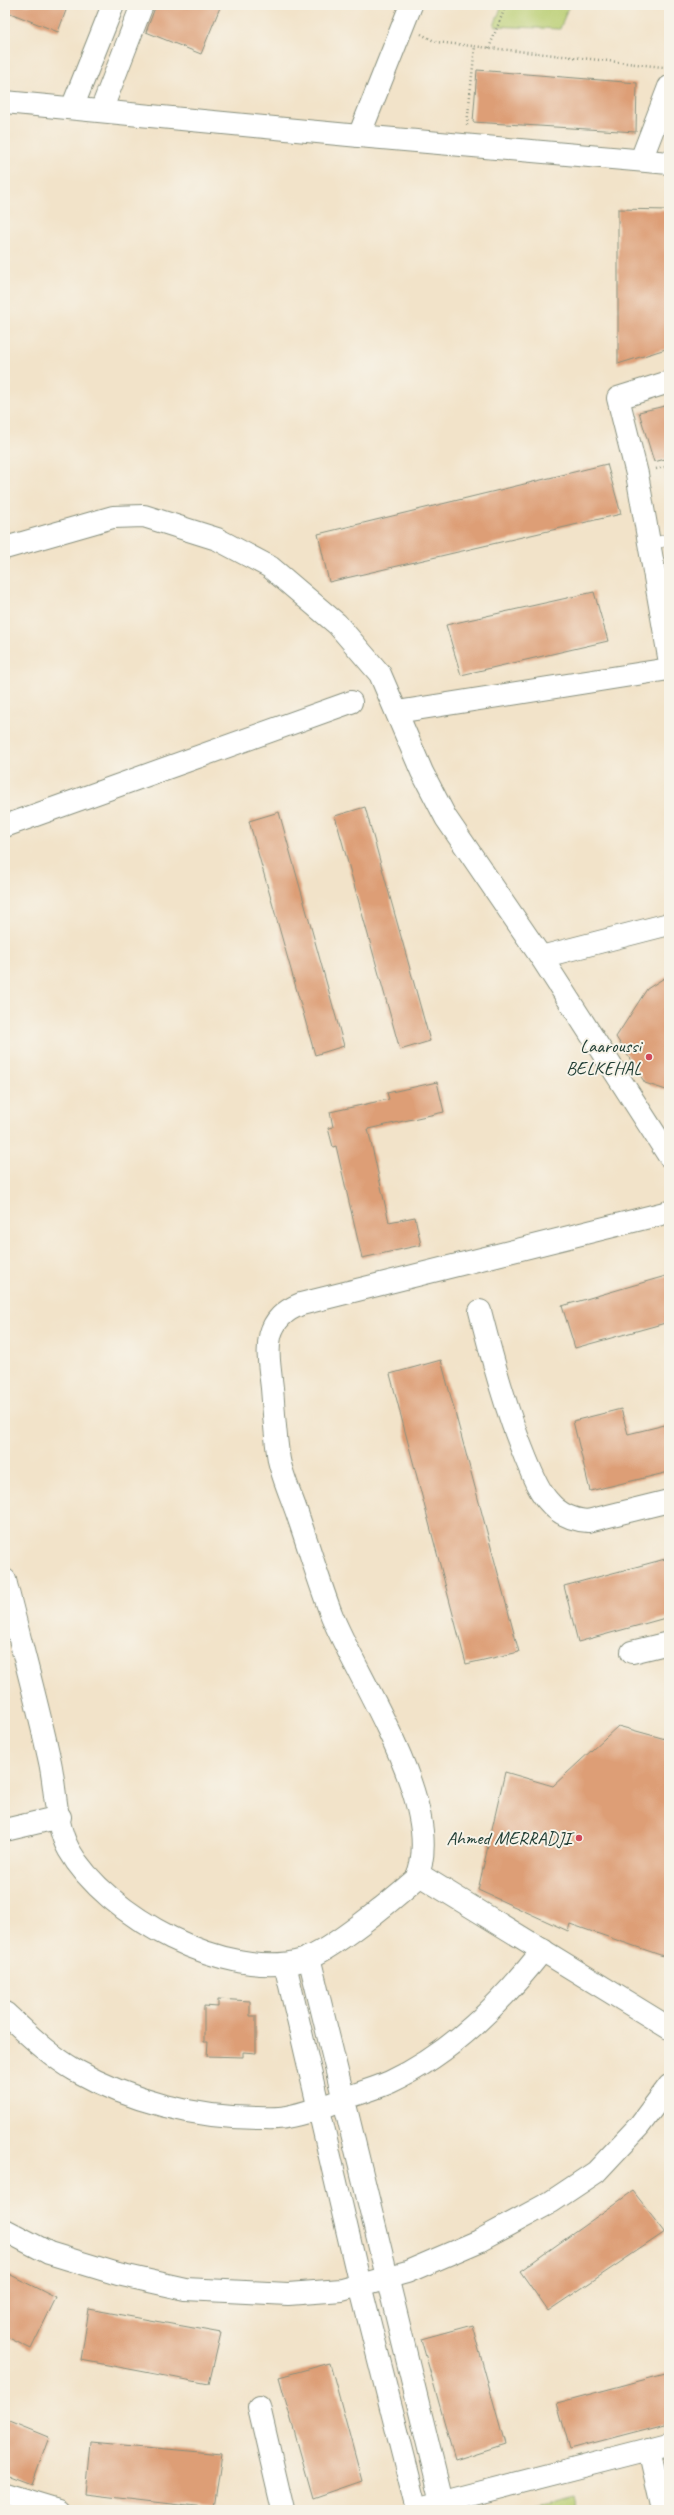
<svg xmlns="http://www.w3.org/2000/svg" width="674" height="2515" font-family="Caveat,sans-serif">
	<rect width="100%" height="100%" fill="#f7f3e8"/>
	<filter id="ink" filterUnits="userSpaceOnUse"><feTurbulence type="fractalNoise" baseFrequency=".025" numOctaves="2"/><feDisplacementMap in="SourceGraphic" scale="8" xChannelSelector="R" yChannelSelector="G"/><feConvolveMatrix kernelMatrix="1 2 1 2 8 2 1 2 1" color-interpolation-filters="sRGB"/></filter>
	<filter id="wash" filterUnits="userSpaceOnUse"><feTurbulence type="fractalNoise" baseFrequency=".012" numOctaves="4" result="noise"/><feDisplacementMap in="SourceGraphic" scale="16" xChannelSelector="R" yChannelSelector="G"/><feGaussianBlur stdDeviation="0.9" result="paint"/><feColorMatrix in="noise" values="0 0 0 0 0 0 0 0 0 0 0 0 0 0 0 0 0 1.4 0 .05"/><feComposite in="paint" operator="in"/></filter>
	<g filter="url(#wash)">
		<rect width="100%" height="100%" fill="#f2e3c9"/>
		<g fill="#b9ce72" stroke="#6c8653">
			<path d="M 502,5 L 569,5 L 560,29 L 494,26 Z"/>
			<path d="M 573,2497 L 576,2510 L 518,2510 Z"/>
		</g>
		<g id="blocks">
			<g fill="#dd9e76">
				<path d="M 5,5 L 68,5 L 58,32 L 5,11 Z"/>
				<path d="M 156,5 L 221,5 L 201,54 L 146,32 Z"/>
				<path d="M 477,70 L 637,83 L 636,132 L 473,122 Z"/>
				<path d="M 618,209 L 669,210 L 669,348 L 618,364 Z"/>
				<path d="M 669,405 L 669,458 L 654,462 L 639,412 Z"/>
				<path d="M 607,464 L 621,514 L 329,582 L 318,534 Z"/>
				<path d="M 594,592 L 608,641 L 461,675 L 446,625 Z"/>
				<path d="M 365,807 L 430,1041 L 400,1050 L 335,816 Z"/>
				<path d="M 279,812 L 344,1046 L 315,1055 L 249,821 Z"/>
				<path d="M 669,975 L 669,1091 L 645,1083 L 616,1037 L 647,989 Z"/>
				<path d="M 437,1082 L 444,1112 L 368,1129 L 389,1222 L 415,1217 L 421,1245 L 362,1258 L 336,1146 L 333,1147 L 328,1128 L 333,1127 L 330,1112 L 389,1099 L 387,1093 Z"/>
				<path d="M 669,1275 L 669,1322 L 575,1348 L 562,1306 Z"/>
				<path d="M 441,1360 L 519,1652 L 466,1664 L 390,1374 Z"/>
				<path d="M 621,1409 L 628,1434 L 669,1424 L 669,1472 L 590,1491 L 573,1421 Z"/>
				<path d="M 669,1558 L 669,1617 L 578,1642 L 564,1586 Z"/>
				<path d="M 618,1726 L 669,1740 L 669,1958 L 570,1924 L 568,1931 L 478,1890 L 505,1772 L 553,1786 Z"/>
				<path d="M 218,1999 L 250,2001 L 250,2016 L 256,2016 L 256,2053 L 243,2052 L 243,2057 L 207,2056 L 208,2042 L 204,2042 L 204,2006 L 218,2007 Z"/>
				<path d="M 633,2191 L 665,2232 L 548,2311 L 520,2271 Z"/>
				<path d="M 5,2272 L 56,2298 L 31,2349 L 5,2336 Z"/>
				<path d="M 89,2309 L 221,2333 L 209,2384 L 81,2360 Z"/>
				<path d="M 472,2325 L 505,2444 L 455,2460 L 421,2339 Z"/>
				<path d="M 330,2363 L 362,2481 L 313,2498 L 279,2377 Z"/>
				<path d="M 669,2373 L 669,2423 L 570,2449 L 557,2403 Z"/>
				<path d="M 5,2419 L 49,2437 L 32,2484 L 5,2474 Z"/>
				<path d="M 90,2442 L 222,2454 L 214,2509 L 85,2494 Z"/>
			</g>
		</g>
	</g>
	<g filter="url(#ink)">
		<use href="#blocks" fill-opacity="0" stroke="#88907e" stroke-width="1"/>
		<g fill="none" stroke-linecap="round" stroke-linejoin="round">
			<defs>
				<path id="service" d="M 649,544 L 669,540"/>
				<g id="minor">
					<path d="M 5,102 L 359,136 L 669,163"/>
					<path d="M 72,108 L 113,5"/>
					<path d="M 101,111 L 142,5"/>
					<path d="M 359,136 L 411,5"/>
					<path d="M 641,160 L 669,87"/>
					<path d="M 669,382 L 618,398 L 637,474 L 669,657"/>
					<path d="M 5,548 L 113,517 L 144,516 L 217,539 L 270,567 L 337,624 L 380,674 L 422,772 L 446,818 L 541,957 L 669,1156"/>
					<path d="M 397,712 L 669,669"/>
					<path d="M 5,826 L 351,702"/>
					<path d="M 541,957 L 669,924"/>
					<path d="M 480,1311 C 493,1361 506,1411 526,1459 C 532,1473 538,1491 549,1502 C 559,1514 573,1520 588,1521 L 669,1501"/>
					<path d="M 5,1580 C 20,1641 37,1701 50,1762 C 56,1790 55,1825 69,1850 C 106,1916 228,1982 303,1960 C 331,1951 392,1900 416,1879 C 448,1811 359,1682 332,1616 C 320,1585 310,1551 299,1519 C 293,1500 283,1479 279,1460 C 275,1436 274,1412 272,1388 C 268,1352 260,1320 301,1304 L 669,1212"/>
					<path d="M 632,1652 L 669,1643"/>
					<path d="M 5,1830 L 60,1817"/>
					<path d="M 418,1874 L 669,2028"/>
					<path d="M 309,1957 L 444,2510"/>
					<path d="M 285,1964 L 360,2285 L 417,2510"/>
					<path d="M 5,2013 C 27,2033 49,2055 75,2070 C 130,2101 196,2118 258,2118 C 267,2118 277,2119 286,2117 C 308,2113 329,2105 349,2097 C 362,2092 377,2088 390,2082 C 452,2053 501,2003 543,1950"/>
					<path d="M 5,2230 L 49,2253 L 118,2274 L 185,2289 L 288,2294 L 342,2290 L 407,2272 L 479,2241 L 551,2202 L 596,2172 L 639,2126 L 669,2086"/>
					<path d="M 259,2407 L 283,2510"/>
					<path d="M 649,2449 L 663,2510"/>
					<path d="M 5,2494 L 58,2510"/>
					<path d="M 428,2506 L 669,2444"/>
				</g>
			</defs>
			<use href="#service" stroke="#88907e" stroke-width="12"/>
			<use href="#minor" stroke="#88907e" stroke-width="24"/>
			<g stroke="#88907e" stroke-width="2.5" stroke-dasharray="1 3" stroke-linecap="butt">
				<path d="M 421,34 L 436,42 L 663,67"/>
				<path d="M 489,48 L 506,5"/>
				<path d="M 467,125 L 475,46"/>
				<path d="M 656,469 L 669,466"/>
			</g>
			<use href="#service" stroke="#fff" stroke-width="11"/>
			<use href="#minor" stroke="#fff" stroke-width="22"/>
		</g>
	</g>
	<g fill="#d1495b" stroke="#f7f3e8" stroke-width="1.5">
		<circle cx="649" cy="1057" r="4"/>
		<circle cx="579" cy="1838" r="4"/>
	</g>
	<g text-anchor="middle" dominant-baseline="central" stroke-width="4" stroke-linejoin="round" paint-order="stroke">
		<g font-size="19" fill="#1f3d34" stroke="#f7f3e8" text-anchor="end">
			<text x="641" y="1046">Laaroussi<tspan x="641" dy="22">BELKEHAL</tspan></text>
			<text x="571" y="1838">Ahmed MERRADJI</text>
		</g>
	</g>
	<rect width="674" height="2515" fill="none" stroke="#f7f3e8" stroke-width="20"/>
</svg>
